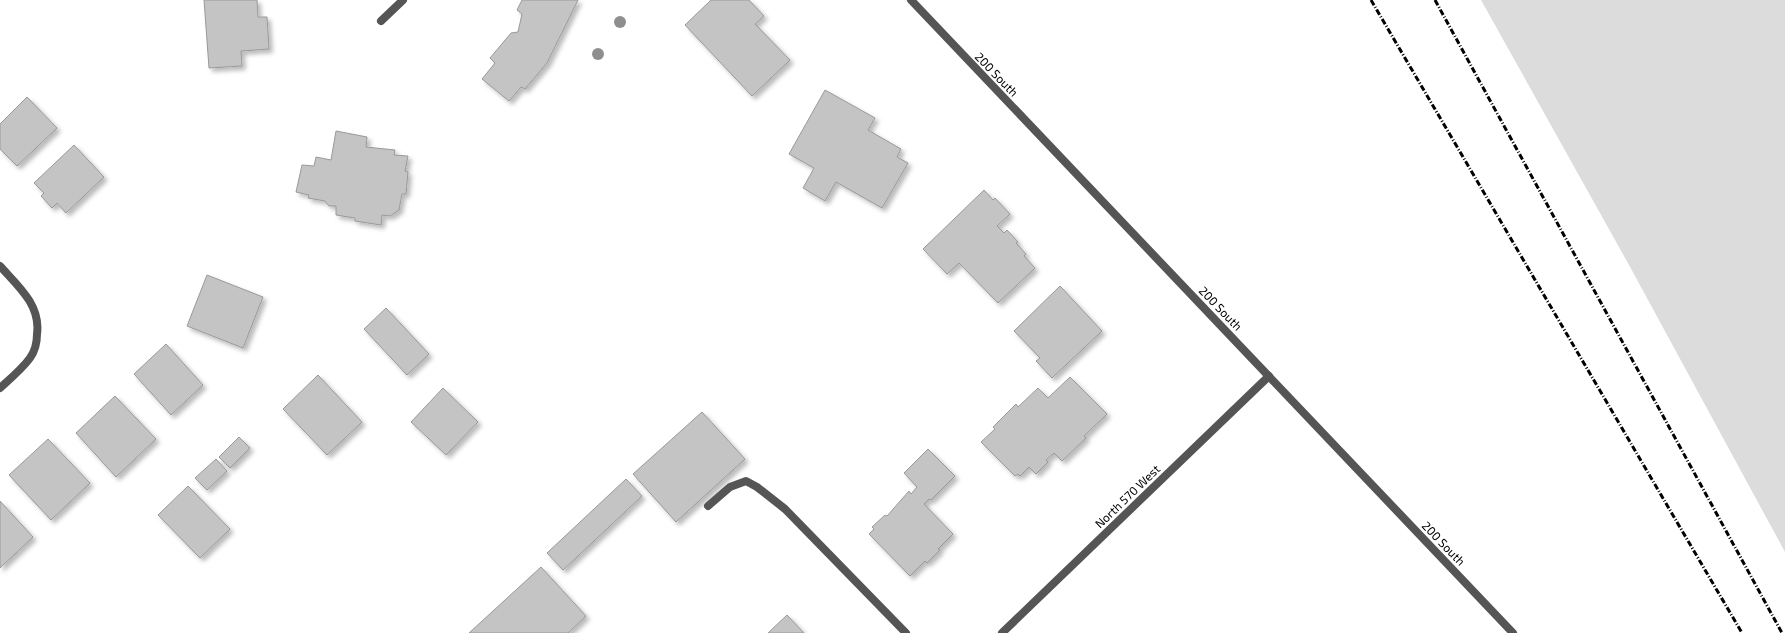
<svg xmlns="http://www.w3.org/2000/svg" width="1785" height="633" font-family="'Exo 2',sans-serif">
	<defs>
		<filter id="shadow"><feDropShadow dx="3.5" dy="3.5" stdDeviation="2" flood-color="#0004"/></filter>
	</defs>
	<rect width="100%" height="100%" fill="#fff"/>
	<path fill="#dcdcdc" d="M 1481,0 L 1785,0 L 1785,552 L 1629,265 Z"/>
	<g fill="#c4c4c4" stroke="#999" filter="url(#shadow)">
		<path d="M 204,0 L 257,0 L 258,17 L 267,17 L 269,49 L 241,51 L 242,66 L 209,68 Z"/>
		<path d="M 522,0 L 578,0 L 547,63 L 525,89 L 521,87 L 509,101 L 482,79 L 495,63 L 490,58 L 511,33 L 518,32 L 522,14 L 517,10 Z"/>
		<path d="M 711,0 L 749,0 L 764,16 L 755,24 L 790,60 L 752,96 L 685,25 Z"/>
		<path d="M 825,90 L 875,118 L 868,130 L 901,149 L 897,157 L 908,163 L 882,208 L 836,182 L 825,201 L 803,188 L 814,168 L 789,154 Z"/>
		<path d="M 27,97 L 57,128 L 17,166 L 0,149 L 0,124 Z"/>
		<path d="M 336,131 L 367,137 L 366,147 L 395,150 L 394,155 L 408,156 L 405,171 L 408,172 L 406,194 L 402,194 L 399,210 L 390,216 L 382,215 L 381,225 L 355,221 L 355,218 L 336,215 L 336,206 L 329,206 L 325,201 L 308,198 L 309,195 L 296,192 L 302,165 L 314,166 L 316,157 L 331,160 Z"/>
		<path d="M 74,145 L 104,177 L 66,213 L 57,203 L 52,208 L 41,196 L 44,193 L 34,183 Z"/>
		<path d="M 984,190 L 993,200 L 995,198 L 1010,214 L 997,226 L 1004,233 L 1007,230 L 1018,242 L 1016,243 L 1026,254 L 1024,256 L 1035,268 L 998,303 L 959,263 L 947,274 L 923,249 Z"/>
		<path d="M 207,275 L 263,297 L 243,348 L 187,326 Z"/>
		<path d="M 1060,286 L 1102,331 L 1052,378 L 1036,361 L 1040,358 L 1014,331 Z"/>
		<path d="M 386,308 L 429,354 L 407,375 L 364,329 Z"/>
		<path d="M 166,344 L 203,385 L 171,415 L 134,374 Z"/>
		<path d="M 318,375 L 362,422 L 327,455 L 283,409 Z"/>
		<path d="M 1070,377 L 1107,414 L 1084,436 L 1086,438 L 1062,461 L 1054,453 L 1046,460 L 1048,462 L 1036,474 L 1029,467 L 1020,476 L 1018,474 L 1015,476 L 981,442 L 995,429 L 993,427 L 1016,404 L 1018,407 L 1038,388 L 1048,398 Z"/>
		<path d="M 443,388 L 478,422 L 446,455 L 411,422 Z"/>
		<path d="M 115,396 L 156,439 L 116,477 L 76,433 Z"/>
		<path d="M 702,412 L 745,459 L 676,522 L 633,474 Z"/>
		<path d="M 239,437 L 250,448 L 230,468 L 219,457 Z"/>
		<path d="M 48,439 L 90,483 L 51,520 L 9,475 Z"/>
		<path d="M 928,449 L 955,476 L 931,500 L 929,499 L 924,504 L 953,534 L 938,549 L 940,550 L 927,563 L 925,561 L 910,576 L 869,534 L 874,529 L 872,527 L 885,515 L 887,516 L 909,491 L 911,494 L 917,487 L 904,473 Z"/>
		<path d="M 216,459 L 227,471 L 207,490 L 195,478 Z"/>
		<path d="M 626,479 L 642,496 L 563,570 L 547,553 Z"/>
		<path d="M 188,486 L 230,529 L 200,558 L 158,515 Z"/>
		<path d="M 0,501 L 33,537 L 0,568 Z"/>
		<path d="M 541,567 L 586,616 L 568,633 L 469,633 Z"/>
		<path d="M 787,615 L 804,633 L 768,633 Z"/>
	</g>
	<g fill="none" stroke-linecap="round" stroke-linejoin="round">
		<path stroke="#555" stroke-width="8" d="M 708,506 L 730,487 L 746,481 L 757,487 L 785,509 L 906,633"/>
		<g stroke="#555" stroke-width="8">
			<path d="M 381,21 L 403,0"/>
			<path d="M 0,266 C 18,286 41,305 37,334 C 37,342 35,351 30,358 C 22,369 10,379 0,388"/>
			<path d="M 1002,633 L 1269,376"/>
		</g>
		<path stroke="#555" stroke-width="8" d="M 911,0 L 1513,633"/>
		<g stroke="#000" stroke-width="3" stroke-dasharray="6 2 1 2" stroke-linecap="butt">
			<path d="M 1371,0 L 1742,633"/>
			<path d="M 1435,0 L 1782,633"/>
		</g>
	</g>
	<g fill="#8f8f8f">
		<circle cx="620" cy="22" r="6"/>
		<circle cx="598" cy="54" r="6"/>
	</g>
	<g text-anchor="middle" dominant-baseline="central" stroke-width="3" stroke-linejoin="round" paint-order="stroke">
		<g font-size="12" fill="#000" stroke="#fff">
			<text transform="translate(997 74) rotate(46)">200 South</text>
			<text transform="translate(1221 308) rotate(46)">200 South</text>
			<text transform="translate(1127 496) rotate(-44)">North 570 West</text>
			<text transform="translate(1444 543) rotate(46)">200 South</text>
		</g>
	</g>
</svg>
